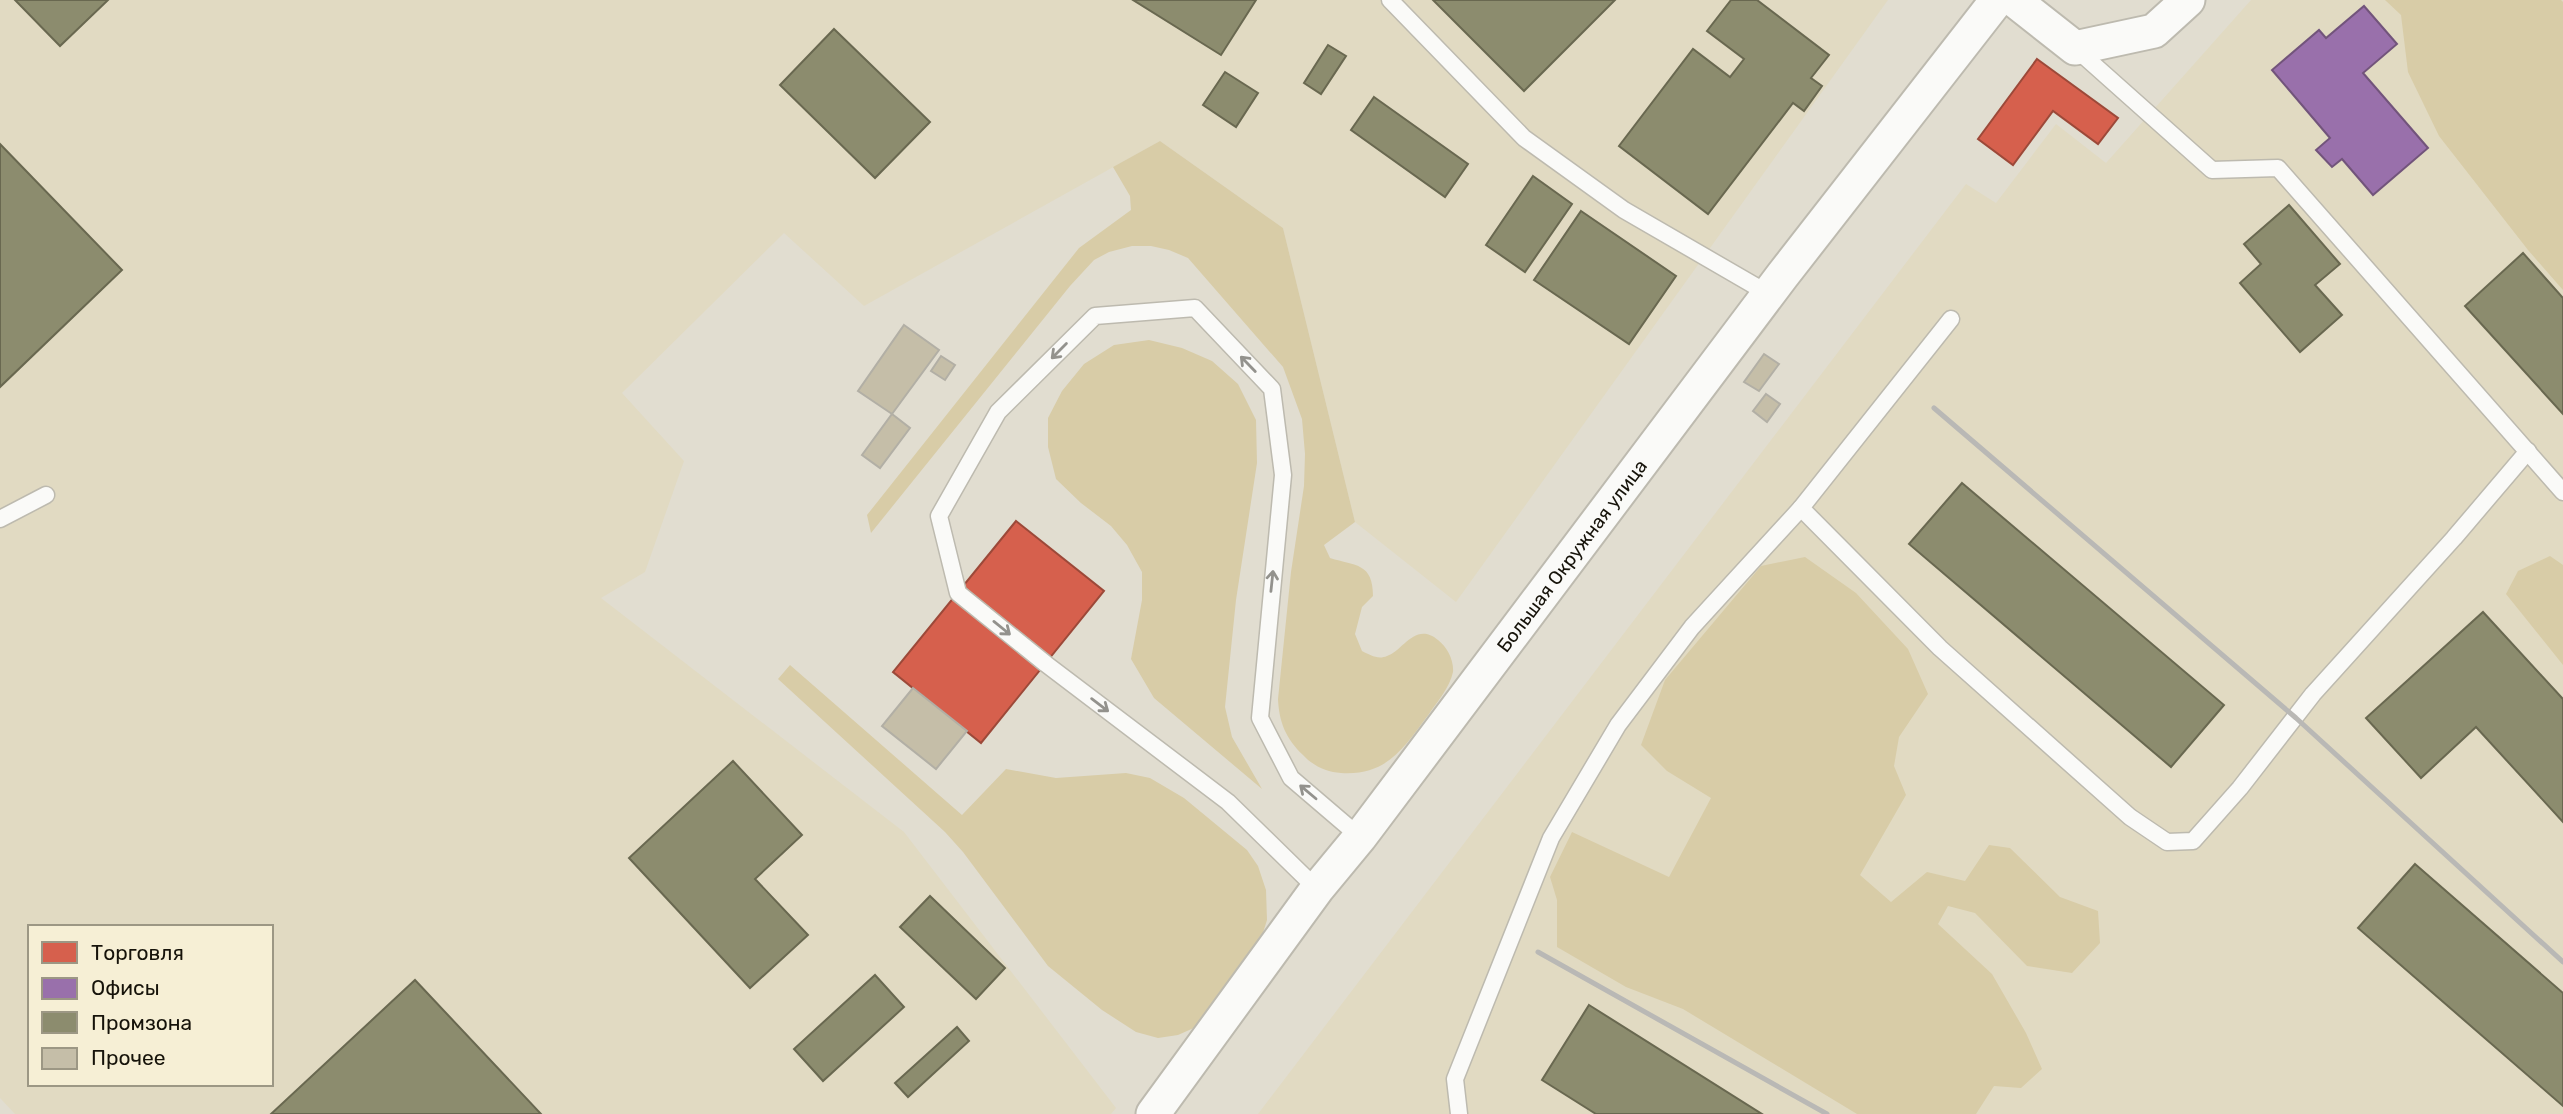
<svg xmlns="http://www.w3.org/2000/svg" width="2563" height="1114" font-family="Rubik,sans-serif">
	<rect width="100%" height="100%" fill="#e1ddd0"/>
	<g fill="#e1dac2" fill-rule="evenodd">
		<path d="M 0,0 L 1888,0 L 1456,602 L 1355,522 L 1283,228 L 1160,141 L 864,306 L 784,233 L 622,393 L 684,461 L 645,572 L 601,598 L 904,832 L 1116,1108 L 1111,1114 L 15,1114 L 0,1098 ZM 30,927 L 271,927 L 271,1084 L 30,1084 Z"/>
		<path d="M 2251,0 L 2563,0 L 2563,1114 L 1258,1114 L 1966,184 L 1996,203 L 2056,124 L 2106,163 Z"/>
	</g>
	<g fill="#d8cca7">
		<path d="M 2385,0 L 2561,0 L 2563,2 L 2563,290 L 2528,250 L 2439,136 L 2408,72 L 2401,15 Z"/>
		<path d="M 1160,141 L 1283,228 L 1355,522 L 1324,545 L 1330,558 C 1356,566 1373,563 1373,596 L 1362,607 L 1355,634 L 1362,651 C 1370,655 1378,660 1387,656 C 1403,651 1415,621 1438,640 C 1447,647 1454,660 1453,672 C 1450,687 1437,702 1429,714 C 1404,747 1388,776 1341,773 C 1327,772 1313,766 1303,755 C 1286,739 1279,722 1278,699 L 1291,572 L 1304,486 L 1305,454 L 1302,419 L 1283,367 L 1188,258 L 1169,250 L 1151,246 L 1132,246 L 1109,252 L 1094,260 L 1070,286 L 871,533 L 867,515 L 1079,248 L 1131,210 L 1130,196 L 1113,167 Z"/>
		<path d="M 1149,340 L 1182,348 L 1212,361 L 1238,384 L 1256,420 L 1257,463 L 1236,600 L 1225,707 L 1232,737 L 1262,789 L 1154,698 L 1131,659 L 1142,600 L 1142,572 L 1127,545 L 1111,526 L 1081,503 L 1056,479 L 1048,447 L 1048,418 L 1062,391 L 1084,364 L 1114,345 Z"/>
		<path d="M 2550,556 L 2563,565 L 2563,665 L 2506,594 L 2518,571 Z"/>
		<path d="M 1805,557 L 1856,593 L 1908,649 L 1928,694 L 1899,737 L 1894,766 L 1906,795 L 1860,875 L 1891,902 L 1927,872 L 1965,881 L 1989,845 L 2010,848 L 2060,897 L 2098,911 L 2100,943 L 2072,973 L 2027,966 L 1975,913 L 1948,906 L 1938,924 L 1992,974 L 2026,1033 L 2042,1069 L 2021,1088 L 1994,1086 L 1976,1114 L 1857,1114 L 1683,1009 L 1626,987 L 1557,947 L 1557,900 L 1550,877 L 1572,832 L 1669,877 L 1711,798 L 1667,771 L 1641,745 L 1665,680 L 1761,566 Z"/>
		<path d="M 790,665 L 962,815 L 1006,769 L 1056,778 L 1126,773 L 1150,778 L 1184,798 L 1247,850 L 1258,866 L 1266,890 L 1267,920 L 1262,936 L 1248,958 L 1196,1027 L 1178,1035 L 1158,1038 L 1136,1032 L 1102,1010 L 1048,966 L 963,852 L 945,832 L 778,679 Z"/>
	</g>
	<g fill="#d6604d" stroke="#9c4939" stroke-width="2">
		<path d="M 2037,59 L 2118,118 L 2098,144 L 2053,111 L 2013,165 L 1978,139 Z"/>
		<path d="M 1016,521 L 1104,591 L 981,743 L 893,672 Z"/>
	</g>
	<path fill="#9970ab" stroke="#72547b" stroke-width="2" d="M 2364,6 L 2397,44 L 2363,73 L 2428,148 L 2373,195 L 2342,159 L 2332,167 L 2316,150 L 2330,138 L 2272,70 L 2319,30 L 2326,38 Z"/>
	<g fill="#8c8c6e" stroke="#696850" stroke-width="2">
		<path d="M 15,0 L 108,0 L 60,46 Z"/>
		<path d="M 1133,0 L 1256,0 L 1221,55 Z"/>
		<path d="M 1433,0 L 1615,0 L 1524,91 Z"/>
		<path d="M 1731,0 L 1757,0 L 1829,55 L 1811,78 L 1822,86 L 1804,111 L 1793,103 L 1708,214 L 1619,146 L 1693,49 L 1730,77 L 1744,59 L 1707,31 Z"/>
		<path d="M 834,29 L 930,122 L 875,178 L 780,85 Z"/>
		<path d="M 1328,45 L 1346,56 L 1321,94 L 1304,83 Z"/>
		<path d="M 1225,72 L 1258,93 L 1236,127 L 1203,105 Z"/>
		<path d="M 1374,97 L 1468,164 L 1445,197 L 1351,130 Z"/>
		<path d="M 0,144 L 122,270 L 0,387 Z"/>
		<path d="M 1533,176 L 1572,204 L 1525,272 L 1486,245 Z"/>
		<path d="M 2289,205 L 2340,264 L 2315,285 L 2342,315 L 2300,352 L 2240,283 L 2261,264 L 2244,244 Z"/>
		<path d="M 1581,211 L 1676,276 L 1629,344 L 1534,280 Z"/>
		<path d="M 2523,253 L 2563,298 L 2563,414 L 2465,306 Z"/>
		<path d="M 1962,483 L 2224,705 L 2171,767 L 1909,544 Z"/>
		<path d="M 2483,612 L 2563,699 L 2563,822 L 2476,727 L 2421,778 L 2366,718 Z"/>
		<path d="M 733,761 L 802,835 L 755,879 L 808,935 L 750,988 L 629,858 Z"/>
		<path d="M 2415,864 L 2563,993 L 2563,1106 L 2358,928 Z"/>
		<path d="M 930,896 L 1005,968 L 976,999 L 900,927 Z"/>
		<path d="M 875,975 L 904,1007 L 823,1081 L 794,1049 Z"/>
		<path d="M 415,980 L 541,1114 L 271,1114 Z"/>
		<path d="M 1589,1005 L 1762,1114 L 1596,1114 L 1542,1080 Z"/>
		<path d="M 957,1027 L 969,1041 L 908,1097 L 895,1083 Z"/>
	</g>
	<g fill="#c5bea8" stroke="#b2afa5" stroke-width="2">
		<path d="M 904,325 L 939,350 L 892,414 L 858,391 Z"/>
		<path d="M 1764,354 L 1779,364 L 1759,391 L 1744,382 Z"/>
		<path d="M 941,356 L 955,365 L 945,380 L 931,371 Z"/>
		<path d="M 1766,394 L 1780,404 L 1767,422 L 1753,411 Z"/>
		<path d="M 892,414 L 910,428 L 880,468 L 862,455 Z"/>
		<path d="M 913,688 L 967,731 L 936,769 L 882,726 Z"/>
	</g>
	<g fill="none" stroke-linecap="round" stroke-linejoin="round">
		<defs>
			<g id="service">
				<path d="M 1390,0 L 1524,138 L 1624,210 L 1769,294"/>
				<path d="M 2075,48 L 2212,170 L 2278,168 L 2563,492"/>
				<path d="M 1951,319 L 1801,508 L 1940,648 L 2130,817 L 2167,842 L 2193,841 L 2240,788 L 2313,694 L 2454,538 L 2528,451"/>
				<path d="M 0,519 L 46,495"/>
				<path d="M 1317,889 L 1228,802 L 1046,664 L 958,593 L 939,516 L 998,412 L 1095,316 L 1195,308 L 1272,389 L 1283,475 L 1260,718 L 1291,778 L 1360,837"/>
				<path d="M 1459,1114 L 1455,1079 L 1551,838 L 1618,725 L 1692,627 L 1801,508"/>
			</g>
			<g id="minor">
				<path d="M 2014,0 L 2075,48 L 2154,31 L 2188,0"/>
				<path id="s1" d="M 1153,1114 L 1317,889 L 1360,837 L 1782,276 L 1997,0"/>
			</g>
		</defs>
		<use href="#service" stroke="#bdbaaf" stroke-width="19"/>
		<use href="#minor" stroke="#bdbaaf" stroke-width="37"/>
		<use href="#service" stroke="#fafaf8" stroke-width="16"/>
		<use href="#minor" stroke="#fafaf8" stroke-width="33"/>
		<g stroke="#b9b8b5" stroke-width="5">
			<path d="M 1934,408 L 2296,718 L 2563,962"/>
			<path d="M 1538,952 L 1827,1114"/>
		</g>
	</g>
	<defs><path id="oneway-shaft" d="M-6 0H5M1.5-3L5.5 0L1.5 3" fill="none" stroke-width="1.6" stroke-linecap="round" stroke-linejoin="round" transform="scale(1.75)"/></defs>
	<g stroke="#93928d">
		<use href="#oneway-shaft" transform="translate(1059 351) rotate(135)"/>
		<use href="#oneway-shaft" transform="translate(1248 364) rotate(-134)"/>
		<use href="#oneway-shaft" transform="translate(1272 581) rotate(-84)"/>
		<use href="#oneway-shaft" transform="translate(1002 628) rotate(39)"/>
		<use href="#oneway-shaft" transform="translate(1100 705) rotate(37)"/>
		<use href="#oneway-shaft" transform="translate(1308 792) rotate(-140)"/>
	</g>
	<g text-anchor="middle" dominant-baseline="central" stroke-width="7" stroke-linejoin="round" paint-order="stroke">
		<g font-size="19" fill="#16130a" stroke="#f6efd5">
			<text stroke="none"><textPath href="#s1" startOffset="698">Большая Окружная улица</textPath></text>
		</g>
	</g>
	<rect x="28" y="925" width="245" height="161" fill="#f6efd5" stroke="#9c9784" stroke-width="2"/>
	<rect x="42" y="942" width="35" height="21" fill="#d6604d" stroke="#9c9784" stroke-width="2"/>
	<text x="91" y="960" font-size="21" fill="#16130a">Торговля</text>
	<rect x="42" y="978" width="35" height="21" fill="#9970ab" stroke="#9c9784" stroke-width="2"/>
	<text x="91" y="995" font-size="21" fill="#16130a">Офисы</text>
	<rect x="42" y="1012" width="35" height="21" fill="#8c8c6e" stroke="#9c9784" stroke-width="2"/>
	<text x="91" y="1030" font-size="21" fill="#16130a">Промзона</text>
	<rect x="42" y="1048" width="35" height="21" fill="#c5bea8" stroke="#9c9784" stroke-width="2"/>
	<text x="91" y="1065" font-size="21" fill="#16130a">Прочее</text>
</svg>
